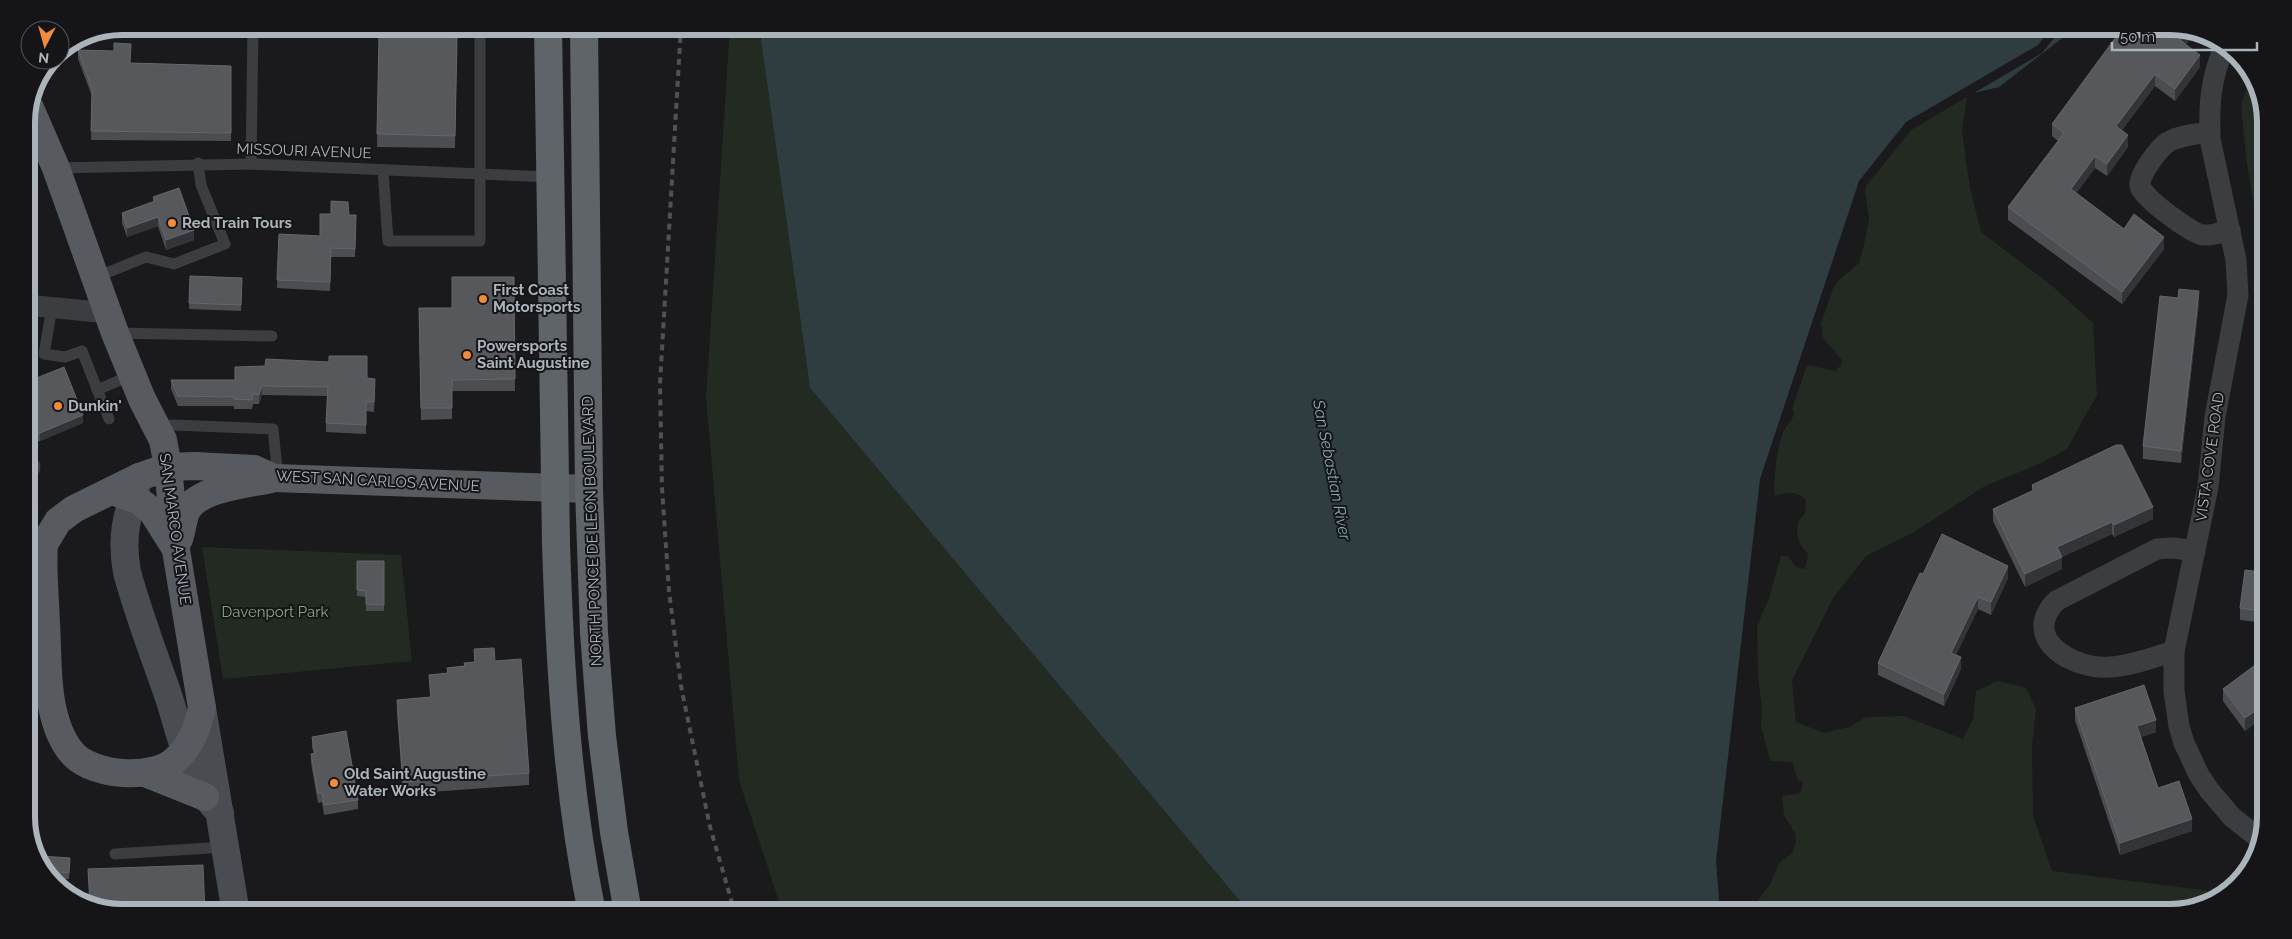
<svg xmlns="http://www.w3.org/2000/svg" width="2292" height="939" font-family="Raleway,sans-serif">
	<rect width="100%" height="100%" fill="#1a1a1c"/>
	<g fill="#222a21">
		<path d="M 730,26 L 759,26 L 810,388 L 1250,913 L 783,913 L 739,780 L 706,397 Z"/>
		<path d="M 2251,77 L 2266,116 L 2266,245 L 2256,217 L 2246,158 L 2241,104 Z"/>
		<path d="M 1967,97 L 1962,131 L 1970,188 L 1981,232 L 2050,284 L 2093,323 L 2097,395 L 2067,449 L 2041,463 L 1985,486 L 1914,532 L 1866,556 L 1833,598 L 1792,680 L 1796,722 L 1824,733 L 1849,727 L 1866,717 L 1904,716 L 1963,739 L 1973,719 L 1976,691 L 1998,681 L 2026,688 L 2036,709 L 2032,746 L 2033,816 L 2052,871 L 2226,893 L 2223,896 L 2170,913 L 1757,913 L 1759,899 L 1771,883 L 1778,864 L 1792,853 L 1796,842 L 1795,833 L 1784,815 L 1782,796 L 1800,793 L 1803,782 L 1798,780 L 1792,762 L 1770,761 L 1761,725 L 1762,709 L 1758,675 L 1757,627 L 1769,598 L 1781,556 L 1788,556 L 1796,567 L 1804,569 C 1806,565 1809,558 1807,553 C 1807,552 1803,548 1802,547 C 1795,536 1795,522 1805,514 L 1806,500 C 1796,490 1787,492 1775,496 C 1772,483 1778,438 1786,427 C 1790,421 1793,420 1794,411 L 1792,409 L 1807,365 L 1835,371 L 1841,365 L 1842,360 L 1823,338 L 1822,327 L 1820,326 L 1833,289 L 1837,282 L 1859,263 L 1863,250 L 1869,218 L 1865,193 L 1866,186 L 1911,130 Z"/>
		<path d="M 202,547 L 401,555 L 412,661 L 223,679 Z"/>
	</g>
	<g fill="#2f3d40">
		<path d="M 759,26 L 2053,26 L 2038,45 L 1906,122 L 1859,181 L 1760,479 L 1716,861 L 1720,913 L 1250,913 L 810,388 Z"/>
		<path d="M 2064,26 L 2078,26 L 1999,87 L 1974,93 L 2042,53 Z"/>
	</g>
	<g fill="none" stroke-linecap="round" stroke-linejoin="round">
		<g stroke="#3b3d41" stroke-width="11">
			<path d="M 251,164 L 253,26"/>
			<path d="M 56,168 L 251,164 L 551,177"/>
			<path d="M 383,170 L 388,241 L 480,241 L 480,26"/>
			<path d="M 94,278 L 146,257 L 174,264 L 225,244 L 201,185 L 198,163"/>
			<path d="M 52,307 L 44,354 L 65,357 L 82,351 L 109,419"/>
			<path d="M 117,333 L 272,336"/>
			<path d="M 97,390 L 132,375"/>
			<path d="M 156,427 L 172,425 L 273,429 L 278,478"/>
			<path d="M 115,854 L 225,847"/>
		</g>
		<g stroke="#3b3d41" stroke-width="21">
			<path d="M 560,26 L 584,27"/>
			<path d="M 2225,47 C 2210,76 2209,108 2210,139 L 2236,260 L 2238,295 L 2215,417 L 2208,487 L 2174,651 L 2174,691 L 2179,726 L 2184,743 L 2199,775 L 2209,790 L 2232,817 L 2261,840"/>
			<path d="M 2210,132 C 2197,134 2180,135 2168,142 C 2160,147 2138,175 2140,186 C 2142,197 2192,234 2203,235 C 2212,236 2221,232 2230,230"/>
			<path d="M 26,305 L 108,313"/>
			<path d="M 26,464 L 30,467"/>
			<path d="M 2174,651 C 2154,657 2131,666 2110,667 C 2075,670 2019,640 2056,601 L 2157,549 L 2173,548 L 2195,551"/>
		</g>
		<g stroke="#494c51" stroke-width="28">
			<path d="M 139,477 C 128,513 120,534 127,572 C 138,613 153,652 167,692 C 181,733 188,780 220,813"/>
			<path d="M 202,708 L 236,913"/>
		</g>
		<g stroke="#575b60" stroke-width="28">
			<path d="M 30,108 L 56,168 L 115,333 L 142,399 L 163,440 L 168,467 L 176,550 L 202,708 C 197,729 191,746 174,761 C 152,780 95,776 74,755 C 66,747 59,733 56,722 C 46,691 48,655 46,623 C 45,596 42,570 44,543"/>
			<path d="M 112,491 L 138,500 L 152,511 L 174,546"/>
			<path d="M 179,539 C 182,530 183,520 186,512 C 197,488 248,484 271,479"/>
			<path d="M 35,559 L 58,521 L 74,509 L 139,477 L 168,467 L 195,466 L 254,469 L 274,478 L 589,489"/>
			<path d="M 145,773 L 205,797"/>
		</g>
		<g stroke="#5f6469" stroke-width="28">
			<path d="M 548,26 C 552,199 552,372 556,544 C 560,668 567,791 592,913"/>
			<path d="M 584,26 L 589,489 L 594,633 L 602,736 L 614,832 L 628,913"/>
		</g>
		<path stroke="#4e5256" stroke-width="4" stroke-dasharray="6 5" stroke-linecap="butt" d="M 681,26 L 660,384 L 662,488 L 669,591 L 681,686 L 710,827 L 735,913"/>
	</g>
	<g fill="#4b4d51">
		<path d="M 379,36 L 457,38 L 455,148 L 377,147 Z"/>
		<path d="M 2186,45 L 2200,67 L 2175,101 L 2155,86 L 2122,130 L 2128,147 L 2107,176 L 2095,168 L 2076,193 L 2124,229 L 2164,249 L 2122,304 L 2008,220 L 2008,207 L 2058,141 L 2052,136 L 2052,124 Z"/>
		<path d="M 78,50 L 131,63 L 231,66 L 231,141 L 91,140 L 92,96 L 78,59 Z"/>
		<path d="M 153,197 L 194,240 L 166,250 L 158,226 L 127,237 L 122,223 L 122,213 L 153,202 Z"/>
		<path d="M 331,201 L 349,215 L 356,215 L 355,257 L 331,257 L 330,291 L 277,288 L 279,234 L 320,236 L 331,214 Z"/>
		<path d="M 190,276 L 242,278 L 241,311 L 189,309 Z"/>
		<path d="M 514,277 L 515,391 L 452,391 L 452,419 L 421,420 L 419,308 L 452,308 Z"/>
		<path d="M 2199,303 L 2181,463 L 2143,459 L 2143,446 Z"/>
		<path d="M 26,373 L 29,381 L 83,423 L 40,441 L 26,443 Z"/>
		<path d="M 171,380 L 235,380 L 375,389 L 374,412 L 366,411 L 366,434 L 326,432 L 327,396 L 262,395 L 259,404 L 253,404 L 252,409 L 234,409 L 234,406 L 178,406 L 171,389 Z"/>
		<path d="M 2266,430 L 2266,517 L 2256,516 L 2256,505 L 2262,464 L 2261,464 L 2261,452 Z"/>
		<path d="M 2032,485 L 2153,519 L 2114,537 L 2112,534 L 2062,557 L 2062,569 L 2025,587 L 1993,521 L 1993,509 L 2032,491 Z"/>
		<path d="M 2266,539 L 2266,623 L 2240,620 L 2240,608 L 2261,572 Z"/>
		<path d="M 357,561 L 384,561 L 384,611 L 366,611 L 366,597 L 357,596 Z"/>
		<path d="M 1923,574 L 2008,578 L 1991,615 L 1978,609 L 1956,655 L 1961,669 L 1944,706 L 1878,675 L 1878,663 Z"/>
		<path d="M 474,649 L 495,661 L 529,773 L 529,785 L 403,794 L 397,712 L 397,700 L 430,697 L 429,675 L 447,673 L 447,668 L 464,666 L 464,663 L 474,662 Z"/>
		<path d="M 2266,657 L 2266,731 L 2258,721 L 2245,731 L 2223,701 L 2223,689 Z"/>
		<path d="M 2075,708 L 2156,732 L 2141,737 L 2158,788 L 2192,831 L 2120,855 L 2075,720 Z"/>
		<path d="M 312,737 L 358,800 L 358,809 L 324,815 L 322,802 L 318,803 L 311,763 L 311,754 L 314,754 L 312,747 Z"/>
		<path d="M 70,858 L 69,879 L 58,879 L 58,884 L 46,875 Z"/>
	</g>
	<g fill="#333437">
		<path d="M 2188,30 L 2196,31 L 2180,53 L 2180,40 Z"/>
		<path d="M 2200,55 L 2200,67 L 2175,101 L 2175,89 Z"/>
		<path d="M 2155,74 L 2155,86 L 2116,138 L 2116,126 Z"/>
		<path d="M 2128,135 L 2128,147 L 2107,176 L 2107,164 Z"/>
		<path d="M 2095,156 L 2095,168 L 2071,201 L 2071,189 Z"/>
		<path d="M 158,217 L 158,226 L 127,237 L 127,228 Z"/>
		<path d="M 194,230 L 194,240 L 166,250 L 166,240 Z"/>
		<path d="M 2164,237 L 2164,249 L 2122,304 L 2122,292 Z"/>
		<path d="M 2199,291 L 2199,303 L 2181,463 L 2181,451 Z"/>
		<path d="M 262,386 L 262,395 L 259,404 L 259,395 Z"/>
		<path d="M 83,415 L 83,423 L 40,441 L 40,433 Z"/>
		<path d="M 2153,507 L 2153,519 L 2114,537 L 2114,525 Z"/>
		<path d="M 2112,522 L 2112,534 L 2062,557 L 2062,569 L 2025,587 L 2025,574 L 2057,547 Z"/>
		<path d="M 2008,566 L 2008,578 L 1991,615 L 1991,602 Z"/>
		<path d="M 1978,597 L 1978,609 L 1951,665 L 1951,653 Z"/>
		<path d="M 1961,657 L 1961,669 L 1944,706 L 1944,694 Z"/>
		<path d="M 2258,709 L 2258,721 L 2245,731 L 2245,718 Z"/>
		<path d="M 2156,720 L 2156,732 L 2137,738 L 2137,726 Z"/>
		<path d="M 2192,819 L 2192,831 L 2120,855 L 2120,843 Z"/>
	</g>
	<g fill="#56585c" stroke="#63666b">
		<path d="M 2124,26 L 2170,26 L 2188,30 L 2180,40 L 2200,55 L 2175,89 L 2155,74 L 2116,126 L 2128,135 L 2107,164 L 2095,156 L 2071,189 L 2124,229 L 2134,214 L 2164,237 L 2122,292 L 2008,207 L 2064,133 L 2052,124 Z"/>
		<path d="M 379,36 L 457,38 L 455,136 L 377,134 Z"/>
		<path d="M 114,43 L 131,44 L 130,63 L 231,66 L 231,133 L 91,131 L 92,89 L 78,50 L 114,51 Z"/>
		<path d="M 179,188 L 194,230 L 166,240 L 158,217 L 127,228 L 122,213 L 155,201 L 153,197 Z"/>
		<path d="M 331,201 L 348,202 L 349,215 L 356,215 L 355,249 L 331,248 L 330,282 L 277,280 L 279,234 L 320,236 L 320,214 L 331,214 Z"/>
		<path d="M 190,276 L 242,278 L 241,305 L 189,303 Z"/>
		<path d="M 452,277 L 514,277 L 515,379 L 452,380 L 452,408 L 421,408 L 419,308 L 452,308 Z"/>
		<path d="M 2179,289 L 2199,291 L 2181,451 L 2143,446 L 2160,296 L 2178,298 Z"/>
		<path d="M 329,356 L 367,356 L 367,378 L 375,379 L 374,402 L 366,402 L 366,425 L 326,423 L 328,387 L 262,386 L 259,395 L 253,394 L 252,400 L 234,399 L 234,397 L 178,396 L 171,380 L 235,380 L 235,367 L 265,366 L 266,359 L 329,362 Z"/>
		<path d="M 64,367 L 83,415 L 40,433 L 26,434 L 26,373 L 29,381 Z"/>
		<path d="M 2264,430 L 2266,430 L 2266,506 L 2256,505 L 2264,453 L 2261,452 Z"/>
		<path d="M 2116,445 L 2122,445 L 2153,507 L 2114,525 L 2112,522 L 2057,547 L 2062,557 L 2025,574 L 1993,509 L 2034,490 L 2032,485 Z"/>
		<path d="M 1942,534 L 2008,566 L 1991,602 L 1978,597 L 1951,653 L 1961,657 L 1944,694 L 1878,663 L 1920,573 L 1923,574 Z"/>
		<path d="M 2266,539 L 2266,612 L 2240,608 L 2245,570 L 2261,572 Z"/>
		<path d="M 357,561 L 384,561 L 384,605 L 366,604 L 366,591 L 357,590 Z"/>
		<path d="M 494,648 L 495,661 L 521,659 L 529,773 L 403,782 L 397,700 L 431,697 L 429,675 L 448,673 L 447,668 L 465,666 L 464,663 L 475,662 L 474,649 Z"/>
		<path d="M 2266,657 L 2266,719 L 2258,709 L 2245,718 L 2223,689 Z"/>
		<path d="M 2144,685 L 2156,720 L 2137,726 L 2158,788 L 2179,781 L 2192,819 L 2120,843 L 2075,708 Z"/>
		<path d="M 346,731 L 358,800 L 324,805 L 322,793 L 318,793 L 311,754 L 315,753 L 312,737 Z"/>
		<path d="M 41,856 L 70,858 L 69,873 L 58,872 L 57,884 L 46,875 L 41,861 Z"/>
		<path d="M 203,865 L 205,913 L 122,913 L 90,906 L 88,869 Z"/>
	</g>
	<g fill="#f18c3c" stroke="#151517" stroke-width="2">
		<circle cx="172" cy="223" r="5"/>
		<circle cx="483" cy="299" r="5"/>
		<circle cx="467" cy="355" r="5"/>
		<circle cx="58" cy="406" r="5"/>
		<circle cx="334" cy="783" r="5"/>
	</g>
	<g text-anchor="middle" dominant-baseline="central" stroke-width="4" stroke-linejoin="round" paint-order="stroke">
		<g font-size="15" fill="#acb4bb" stroke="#151517">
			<text transform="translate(304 151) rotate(2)">MISSOURI AVENUE</text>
			<text transform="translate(2210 457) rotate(-82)">VISTA COVE ROAD</text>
			<text transform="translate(378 481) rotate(3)">WEST SAN CARLOS AVENUE</text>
			<text transform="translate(175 529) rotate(82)">SAN MARCO AVENUE</text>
			<text transform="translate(592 531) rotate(-92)">NORTH PONCE DE LEON BOULEVARD</text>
		</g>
		<g font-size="15" font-weight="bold" fill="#acb4bb" stroke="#151517" text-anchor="start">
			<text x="182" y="223">Red Train Tours</text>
			<text x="493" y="290">First Coast<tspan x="493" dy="17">Motorsports</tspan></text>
			<text x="477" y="346">Powersports<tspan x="477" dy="17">Saint Augustine</tspan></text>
			<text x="68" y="406">Dunkin'</text>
			<text x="344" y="774">Old Saint Augustine<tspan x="344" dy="17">Water Works</tspan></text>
		</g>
		<g font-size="15" fill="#89a684" stroke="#151517">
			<text x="275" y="612">Davenport Park</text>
		</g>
		<g font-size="16" font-style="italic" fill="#84a9b5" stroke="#151517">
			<text transform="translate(1332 470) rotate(79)">San Sebastian River</text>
		</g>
	</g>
	<path d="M0 0H2292V939H0ZM122 35H2170A87 87 0 0 1 2257 122V817A87 87 0 0 1 2170 904H122A87 87 0 0 1 35 817V122A87 87 0 0 1 122 35Z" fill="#151517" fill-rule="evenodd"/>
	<path fill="none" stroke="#acb4bb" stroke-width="6" d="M122 35H2170A87 87 0 0 1 2257 122V817A87 87 0 0 1 2170 904H122A87 87 0 0 1 35 817V122A87 87 0 0 1 122 35Z"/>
	<g transform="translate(45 45) rotate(186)"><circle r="24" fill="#151517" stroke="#515559"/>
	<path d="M0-4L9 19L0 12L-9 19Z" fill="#f18c3c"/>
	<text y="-8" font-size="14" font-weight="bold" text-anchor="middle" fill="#acb4bb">N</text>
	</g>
	<path d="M2112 42v8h145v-8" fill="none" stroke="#acb4bb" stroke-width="2.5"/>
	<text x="2120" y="42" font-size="15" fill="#acb4bb" stroke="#151517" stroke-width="4" paint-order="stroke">50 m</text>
</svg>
